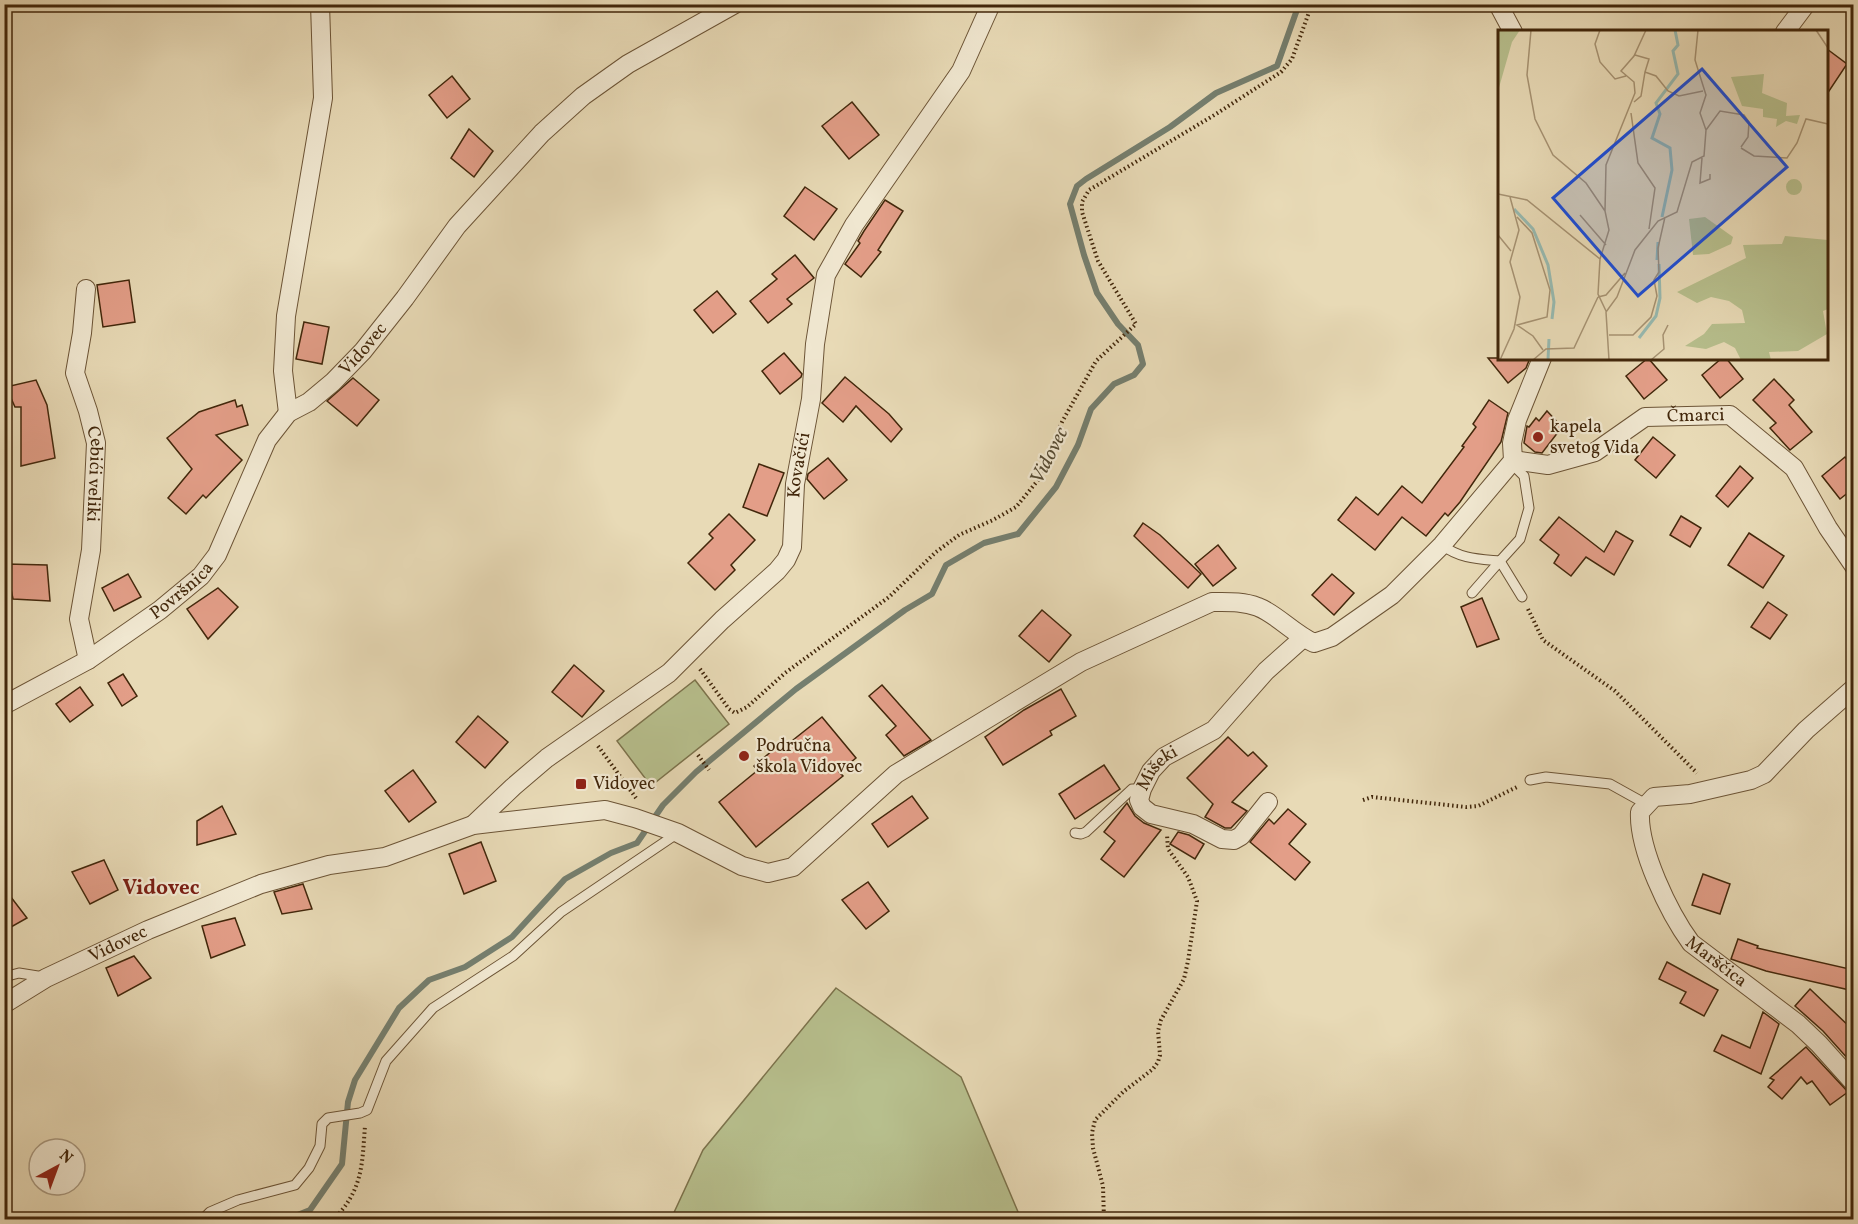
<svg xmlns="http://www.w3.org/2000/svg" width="1858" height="1224" font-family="Vollkorn,serif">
	<rect width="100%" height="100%" fill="#e8dab6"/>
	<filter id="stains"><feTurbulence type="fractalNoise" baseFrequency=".00333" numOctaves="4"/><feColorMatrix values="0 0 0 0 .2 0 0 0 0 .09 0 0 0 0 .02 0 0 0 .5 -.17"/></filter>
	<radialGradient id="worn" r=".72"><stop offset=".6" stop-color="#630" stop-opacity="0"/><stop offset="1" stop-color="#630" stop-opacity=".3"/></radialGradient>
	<g fill="#b7bf8d" stroke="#7c734c" stroke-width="1.5">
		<path d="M 695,680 L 729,724 L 651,786 L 617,741 Z"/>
		<path d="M 836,988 L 961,1077 L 1021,1219 L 671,1219 L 703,1150 Z"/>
	</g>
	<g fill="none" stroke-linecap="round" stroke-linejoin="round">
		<path stroke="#757f6f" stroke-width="6" d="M 285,1220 L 310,1210 L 342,1164 L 348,1102 L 355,1080 L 399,1008 L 429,980 L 465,967 L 512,937 L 565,879 L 611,853 L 637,843 L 663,805 L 696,772 L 796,689 L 905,610 L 932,594 L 946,565 L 984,543 L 1018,534 L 1056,487 L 1078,445 L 1091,409 L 1114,384 L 1134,375 L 1143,364 L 1138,345 L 1118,324 L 1097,293 L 1084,255 L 1070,204 L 1077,186 L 1086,179 L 1170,127 L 1216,93 L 1277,66 L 1299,4"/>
	</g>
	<g fill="#e39e88" stroke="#42270b" stroke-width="1.5">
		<path d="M 1827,49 L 1847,64 L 1827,94 Z"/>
		<path d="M 452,76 L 470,99 L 447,118 L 429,95 Z"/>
		<path d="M 852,102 L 879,135 L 849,159 L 822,126 Z"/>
		<path d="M 469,129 L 493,151 L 474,177 L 451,158 Z"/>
		<path d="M 805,187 L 837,209 L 814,240 L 784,216 Z"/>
		<path d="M 885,200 L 903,211 L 878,250 L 881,252 L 861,277 L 845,264 L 860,243 L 858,241 L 864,231 Z"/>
		<path d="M 795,255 L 814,278 L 787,299 L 792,304 L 768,323 L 750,301 L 777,279 L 772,274 Z"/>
		<path d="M 129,280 L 135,322 L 103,327 L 97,285 Z"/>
		<path d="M 717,291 L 736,314 L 713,333 L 694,310 Z"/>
		<path d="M 304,322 L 329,327 L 322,364 L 296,359 Z"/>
		<path d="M 784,353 L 802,374 L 801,377 L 780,394 L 762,371 Z"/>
		<path d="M 1488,358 L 1530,358 L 1526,368 L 1508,383 Z"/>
		<path d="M 1648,358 L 1667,380 L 1644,399 L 1626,376 Z"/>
		<path d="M 1722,358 L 1726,358 L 1743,379 L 1720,398 L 1702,375 Z"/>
		<path d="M 845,377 L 889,414 L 902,429 L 891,442 L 856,406 L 843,422 L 822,403 Z"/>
		<path d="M 353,378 L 379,400 L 357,426 L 327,401 Z"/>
		<path d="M 1774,379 L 1794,400 L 1789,405 L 1812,432 L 1790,450 L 1770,428 L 1776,423 L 1753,400 Z"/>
		<path d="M 36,380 L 47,405 L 55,458 L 21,466 L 21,407 L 15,407 L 6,387 Z"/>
		<path d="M 235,400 L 237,407 L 242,405 L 248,425 L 216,435 L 242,460 L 206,498 L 203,495 L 186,514 L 168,498 L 192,469 L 167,438 L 199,412 Z"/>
		<path d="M 1489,400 L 1508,413 L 1501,442 L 1460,502 L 1448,516 L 1445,513 L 1426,536 L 1402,517 L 1375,550 L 1338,520 L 1356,497 L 1378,515 L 1402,486 L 1422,503 L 1464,447 L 1462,446 L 1476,427 L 1473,424 Z"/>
		<path d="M 1547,411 L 1562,427 L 1542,453 L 1535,452 L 1524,443 L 1527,426 L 1529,427 L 1536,418 L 1539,421 Z"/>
		<path d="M 1653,437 L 1675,455 L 1656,478 L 1635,460 Z"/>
		<path d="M 1845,457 L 1854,468 L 1854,488 L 1840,499 L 1822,476 Z"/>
		<path d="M 828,458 L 847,480 L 824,499 L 807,479 L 808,474 Z"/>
		<path d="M 759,464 L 784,473 L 767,516 L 743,507 Z"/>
		<path d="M 1740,466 L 1753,478 L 1728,507 L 1716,496 Z"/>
		<path d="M 729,514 L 755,540 L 731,565 L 735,570 L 715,590 L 688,563 L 713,538 L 709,534 Z"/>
		<path d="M 1681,516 L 1701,528 L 1690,547 L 1670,535 Z"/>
		<path d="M 1559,517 L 1604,552 L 1616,531 L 1633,541 L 1614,575 L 1586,557 L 1571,576 L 1554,563 L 1559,555 L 1540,540 Z"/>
		<path d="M 1143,523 L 1160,535 L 1201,574 L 1188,588 L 1134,536 Z"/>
		<path d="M 1749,533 L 1784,556 L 1763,588 L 1728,565 Z"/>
		<path d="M 1218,545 L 1236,568 L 1213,586 L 1195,564 Z"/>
		<path d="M 6,564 L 47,565 L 50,601 L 13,599 Z"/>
		<path d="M 128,574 L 141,597 L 114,611 L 102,588 Z"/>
		<path d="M 1332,574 L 1354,593 L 1334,615 L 1312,595 Z"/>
		<path d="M 218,588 L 238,607 L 208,639 L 187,609 Z"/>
		<path d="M 1482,598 L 1499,639 L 1477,647 L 1461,607 Z"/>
		<path d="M 1768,602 L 1787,615 L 1770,639 L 1751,627 Z"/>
		<path d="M 1042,610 L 1071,635 L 1049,662 L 1019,636 Z"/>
		<path d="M 574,665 L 604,691 L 582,717 L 552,692 Z"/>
		<path d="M 123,674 L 137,696 L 122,706 L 108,683 Z"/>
		<path d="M 882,685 L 931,740 L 904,756 L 886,735 L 896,726 L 869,696 Z"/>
		<path d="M 80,687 L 93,705 L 70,722 L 56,704 Z"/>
		<path d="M 1061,689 L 1076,716 L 1050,731 L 1052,735 L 1003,765 L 985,737 L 1024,710 Z"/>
		<path d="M 478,716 L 508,742 L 485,768 L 456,742 Z"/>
		<path d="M 822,717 L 856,758 L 839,772 L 843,776 L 756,847 L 719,802 L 758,770 L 754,766 L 785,740 L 788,744 Z"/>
		<path d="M 1228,737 L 1248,756 L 1253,752 L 1267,766 L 1232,802 L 1247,811 L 1231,828 L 1225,828 L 1205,817 L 1213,804 L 1187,778 Z"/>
		<path d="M 1104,765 L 1120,789 L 1075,819 L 1059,794 Z"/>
		<path d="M 413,770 L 436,802 L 409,822 L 385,791 Z"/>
		<path d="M 912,796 L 928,818 L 888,847 L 872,824 Z"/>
		<path d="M 1127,803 L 1135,816 L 1144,823 L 1161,830 L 1124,877 L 1101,859 L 1115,841 L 1104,832 Z"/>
		<path d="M 222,806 L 236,834 L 197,845 L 197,821 Z"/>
		<path d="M 1288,809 L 1306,824 L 1289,844 L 1310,862 L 1295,880 L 1250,842 L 1269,819 L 1274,824 Z"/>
		<path d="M 1178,832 L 1189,835 L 1204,844 L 1195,859 L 1170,844 Z"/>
		<path d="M 481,842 L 496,881 L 464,894 L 449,854 Z"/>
		<path d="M 104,860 L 118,890 L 90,904 L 72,872 Z"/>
		<path d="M 1703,874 L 1730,884 L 1720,914 L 1692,905 Z"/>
		<path d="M 868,882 L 889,911 L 866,929 L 842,900 Z"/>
		<path d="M 303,884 L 312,909 L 282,914 L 274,892 Z"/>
		<path d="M 4,888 L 27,918 L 4,931 Z"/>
		<path d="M 235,918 L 245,945 L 211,958 L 202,926 Z"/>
		<path d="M 1738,939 L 1758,946 L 1757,948 L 1854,970 L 1854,991 L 1766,971 L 1731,959 Z"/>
		<path d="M 134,956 L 151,978 L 118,996 L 106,968 Z"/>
		<path d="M 1667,962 L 1718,990 L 1704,1016 L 1680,1003 L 1686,992 L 1659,979 Z"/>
		<path d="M 1810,989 L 1854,1031 L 1854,1055 L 1849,1060 L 1823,1031 L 1795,1006 Z"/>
		<path d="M 1763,1012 L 1779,1024 L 1761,1074 L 1714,1051 L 1722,1035 L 1750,1048 Z"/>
		<path d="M 1806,1047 L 1848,1092 L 1830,1105 L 1812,1081 L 1807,1084 L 1801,1077 L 1782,1099 L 1768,1087 L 1774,1080 L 1770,1078 Z"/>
	</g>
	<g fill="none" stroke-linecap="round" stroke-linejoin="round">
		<defs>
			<g id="service">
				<path d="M 1442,545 C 1460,559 1479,559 1500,561 L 1520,539 L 1529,508 L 1524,476 L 1511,463"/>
				<path d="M 1472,593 L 1500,561 L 1522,597"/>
				<path d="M 1530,780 L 1546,777 L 1610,784 L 1646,804"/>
				<path d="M 1075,833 L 1081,834 L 1086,832 L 1132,789 L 1142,789"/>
				<path d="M 4,977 L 19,973 L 44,977"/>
				<path d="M 202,1220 L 210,1212 L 238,1200 L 295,1185 L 309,1168 L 320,1146 L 322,1124 L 328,1118 L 360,1113 L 367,1110 L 386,1061 L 433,1008 L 513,956 L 561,912 L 678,833"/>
			</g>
			<g id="minor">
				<path d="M 1498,4 L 1513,32"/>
				<path d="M 1785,32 L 1806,4"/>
				<path id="s1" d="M 86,289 L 82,333 L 75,373 L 88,411 L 96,443 L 91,550 L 79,619 L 88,660"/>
				<path d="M 288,413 L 283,371 L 286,316 L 323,98 L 320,4"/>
				<path id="s2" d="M 1513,460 L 1548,465 L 1595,452 L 1645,417 L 1730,415 L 1794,468 L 1828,528 L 1854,566"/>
				<path id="s3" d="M 1854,688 L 1806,730 L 1764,774 L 1751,780 L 1690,794 L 1654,797 L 1640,812 C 1638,849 1669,913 1691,943 L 1798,1024 L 1819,1044 L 1854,1083"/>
				<path id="s4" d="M 4,705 L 88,660 L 160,610 L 201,576 L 217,555 L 267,440 L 288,413 L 309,402 L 333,382 L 363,351 L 405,298 L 457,226 L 542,133 L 583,96 L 628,64 L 735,4"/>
				<path id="s5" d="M 1268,802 L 1241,836 L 1234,840 L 1222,839 L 1193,824 L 1151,814 L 1142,807 L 1139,800 L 1142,789 L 1151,771 L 1164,757 L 1214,730 L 1266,671 L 1303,638"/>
				<path id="s6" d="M 473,825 L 513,787 L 547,758 L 669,673 L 722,620 L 777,571 L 786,560 L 792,547 L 795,484 L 811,399 L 815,344 L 826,275 L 854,225 L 961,71 L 991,4"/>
				<path id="s7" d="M 4,1004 L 46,978 L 148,930 L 261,884 L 329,865 L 385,857 L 473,825 L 605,810 L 635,818 L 678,833 L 742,866 L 768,873 L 793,867 L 896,774 L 1081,662 L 1212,602 C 1227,602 1243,601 1258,607 C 1275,613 1294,634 1314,643 L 1332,637 L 1392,595 L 1442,545 L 1511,463 L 1513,460 L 1512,443 L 1517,420 L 1542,358"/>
			</g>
		</defs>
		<use href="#service" stroke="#6c5436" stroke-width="11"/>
		<use href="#minor" stroke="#6c5436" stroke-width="20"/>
		<g stroke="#42270b" stroke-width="4" stroke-dasharray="1.5 3" stroke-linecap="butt">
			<path d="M 1528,609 L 1543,640 L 1615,691 L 1697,773"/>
			<path d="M 700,669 L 729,709 L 735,713 L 747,707 L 785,673 L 889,597 L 936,552 L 959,535 L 993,520 L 1016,507 L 1039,479 L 1062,422 L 1096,361 L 1136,324 L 1098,261 L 1082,212 L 1082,202 L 1089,190 L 1216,114 L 1281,72 L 1292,59 L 1312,4"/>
			<path d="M 598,746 L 636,798"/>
			<path d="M 698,755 L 709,770"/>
			<path d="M 1363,800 L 1372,797 L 1466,807 L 1478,806 L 1519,786"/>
			<path d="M 333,1220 C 363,1190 362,1165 365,1126"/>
			<path d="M 1104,1220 L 1103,1186 L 1093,1148 L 1092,1133 L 1095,1120 L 1123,1092 L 1153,1069 L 1158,1062 L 1160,1055 L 1158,1031 L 1161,1020 L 1184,979 L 1188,961 L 1197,901 L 1188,877 L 1168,849 L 1167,835"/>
		</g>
		<use href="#service" stroke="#f0e7d0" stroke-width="9"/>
		<use href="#minor" stroke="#f0e7d0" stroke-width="18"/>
	</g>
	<g fill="#8f2418" stroke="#f0e7d0" stroke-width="2">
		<circle cx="1538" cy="437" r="6"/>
		<circle cx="744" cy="756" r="6"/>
		<rect x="575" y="778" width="12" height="12" rx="3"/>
	</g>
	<g text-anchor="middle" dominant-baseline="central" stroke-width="4.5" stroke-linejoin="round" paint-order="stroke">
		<g font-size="18" fill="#42270b" stroke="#f0e7d0">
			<text stroke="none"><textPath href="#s4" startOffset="522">Vidovec</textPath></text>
			<text stroke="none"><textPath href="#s2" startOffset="196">Čmarci</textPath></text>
			<text stroke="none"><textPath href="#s6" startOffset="508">Kovačići</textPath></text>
			<text stroke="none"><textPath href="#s1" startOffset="189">Cebići veliki</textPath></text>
			<text stroke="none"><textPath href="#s4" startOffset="212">Površnica</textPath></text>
			<text stroke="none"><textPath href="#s5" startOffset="196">Mišeki</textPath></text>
			<text stroke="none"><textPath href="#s7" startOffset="129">Vidovec</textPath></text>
			<text stroke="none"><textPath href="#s3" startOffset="432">Marščica</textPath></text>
		</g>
		<g font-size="18" fill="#42270b" stroke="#f0e7d0" text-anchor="start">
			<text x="1550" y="427">kapela<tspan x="1550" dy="21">svetog Vida</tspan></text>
			<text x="756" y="746">Područna<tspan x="756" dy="21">škola Vidovec</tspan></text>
			<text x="593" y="784">Vidovec</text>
		</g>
		<g font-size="20" font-style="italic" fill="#574c34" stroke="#f0e7d0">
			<text transform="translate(1050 456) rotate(-63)">Vidovec</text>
		</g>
		<g font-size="21" font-weight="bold" fill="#7a1f14" stroke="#f0e7d0">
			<text x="161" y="888">Vidovec</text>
		</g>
	</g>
	<g transform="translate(1498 30)">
		<rect width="330" height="330" fill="#e8dab6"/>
		<path d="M 0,0 L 22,0 L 14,12 L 0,61 ZM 266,44 L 264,63 L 289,73 L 288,86 L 302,85 L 299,94 L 288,91 L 278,97 L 279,89 L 265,87 L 265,79 L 244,76 L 233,47 ZM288 157a8 8 0 1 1 16 0a8 8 0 1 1-16 0ZM 207,187 L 235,207 L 233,214 L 211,224 L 195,225 L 191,189 ZM 287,206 L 330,210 L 330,279 L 325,281 L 329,304 L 300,321 L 271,322 L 273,330 L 243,330 L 237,318 L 226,312 L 208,319 L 187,316 L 206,304 L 214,294 L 247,293 L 244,280 L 231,271 L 213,267 L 199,273 L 179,262 L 248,228 L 245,215 L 284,214 Z" fill="#b7bf8d"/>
		<path fill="none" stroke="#97bab1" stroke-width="3" d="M 16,179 L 35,199 L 50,235 L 56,272 L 54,289M 164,187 L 174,140 L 172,118 L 154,108 L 162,84 L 158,73 L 180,44 L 175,21 L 180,15 L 177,0M 159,230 L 160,212M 141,308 L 158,286 L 162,268 L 161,234M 50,330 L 51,309"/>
		<path fill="none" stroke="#a69272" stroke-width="1.5" d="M 33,0 L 29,45 L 37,89 L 55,125 L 88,153 L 107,181M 102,0 L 97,14 L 102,32 L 117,49 L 128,46M 318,0 L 330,18M 137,25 L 151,29 L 147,42M 136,72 L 143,66 L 147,42 L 158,46 L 170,61 L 181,66 L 205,61M 133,83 L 140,133 L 157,158 L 151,199M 208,100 L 222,81 L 246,85 L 251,92 L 250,107 L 243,117M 243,118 L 256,126 L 289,128 L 299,113 L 308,89 L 330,94M 204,128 L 202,153 L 212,149 L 212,144M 0,164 L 29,170 L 102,229M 82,185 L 108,215M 19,187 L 34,203 L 52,260 L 49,287 L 19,295 L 35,306 L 45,320M 0,205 L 13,221M 100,267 L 108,265 L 127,243M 108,281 L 100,264 L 102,229 L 111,200 L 107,181 L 108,135 L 137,63 L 136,52 L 123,41 L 136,26 L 148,0M 111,305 L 135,305 L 153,287 L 159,266 L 156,250 L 161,242 L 160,218 L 167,187M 2,330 L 16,299 L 22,267 L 12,232 L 21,200 L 12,167M 35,330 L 48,319 L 76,318 L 100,267M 111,330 L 108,282 L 119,267 L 137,220 L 160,191 L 179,182 L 194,132 L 206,126 L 208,100 L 202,83 L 208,65 L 197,30 L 200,0M 153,330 L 166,319 L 165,305 L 170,295"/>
		<path fill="#1d4ed8" fill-opacity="0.15" stroke="#1d4ed8" stroke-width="3" d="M 204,39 L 289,137 L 140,266 L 55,168 Z"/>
		<rect width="330" height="330" fill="none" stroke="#42270b" stroke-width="3"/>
	</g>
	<rect width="1858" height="1224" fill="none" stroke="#e8dab6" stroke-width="24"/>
	<rect x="6" y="6" width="1846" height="1212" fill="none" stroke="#42270b" stroke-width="3"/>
	<rect x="12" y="12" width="1834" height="1200" fill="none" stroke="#42270b" stroke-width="1.5"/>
	<g transform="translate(57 1167) rotate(41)"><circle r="28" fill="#f0e7d0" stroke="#aa9a81" stroke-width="1.5"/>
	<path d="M0-4.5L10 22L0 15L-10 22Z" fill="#8f2418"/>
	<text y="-9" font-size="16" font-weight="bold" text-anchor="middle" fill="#42270b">N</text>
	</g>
	<rect width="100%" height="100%" filter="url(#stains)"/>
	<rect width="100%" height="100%" fill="url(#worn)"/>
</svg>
